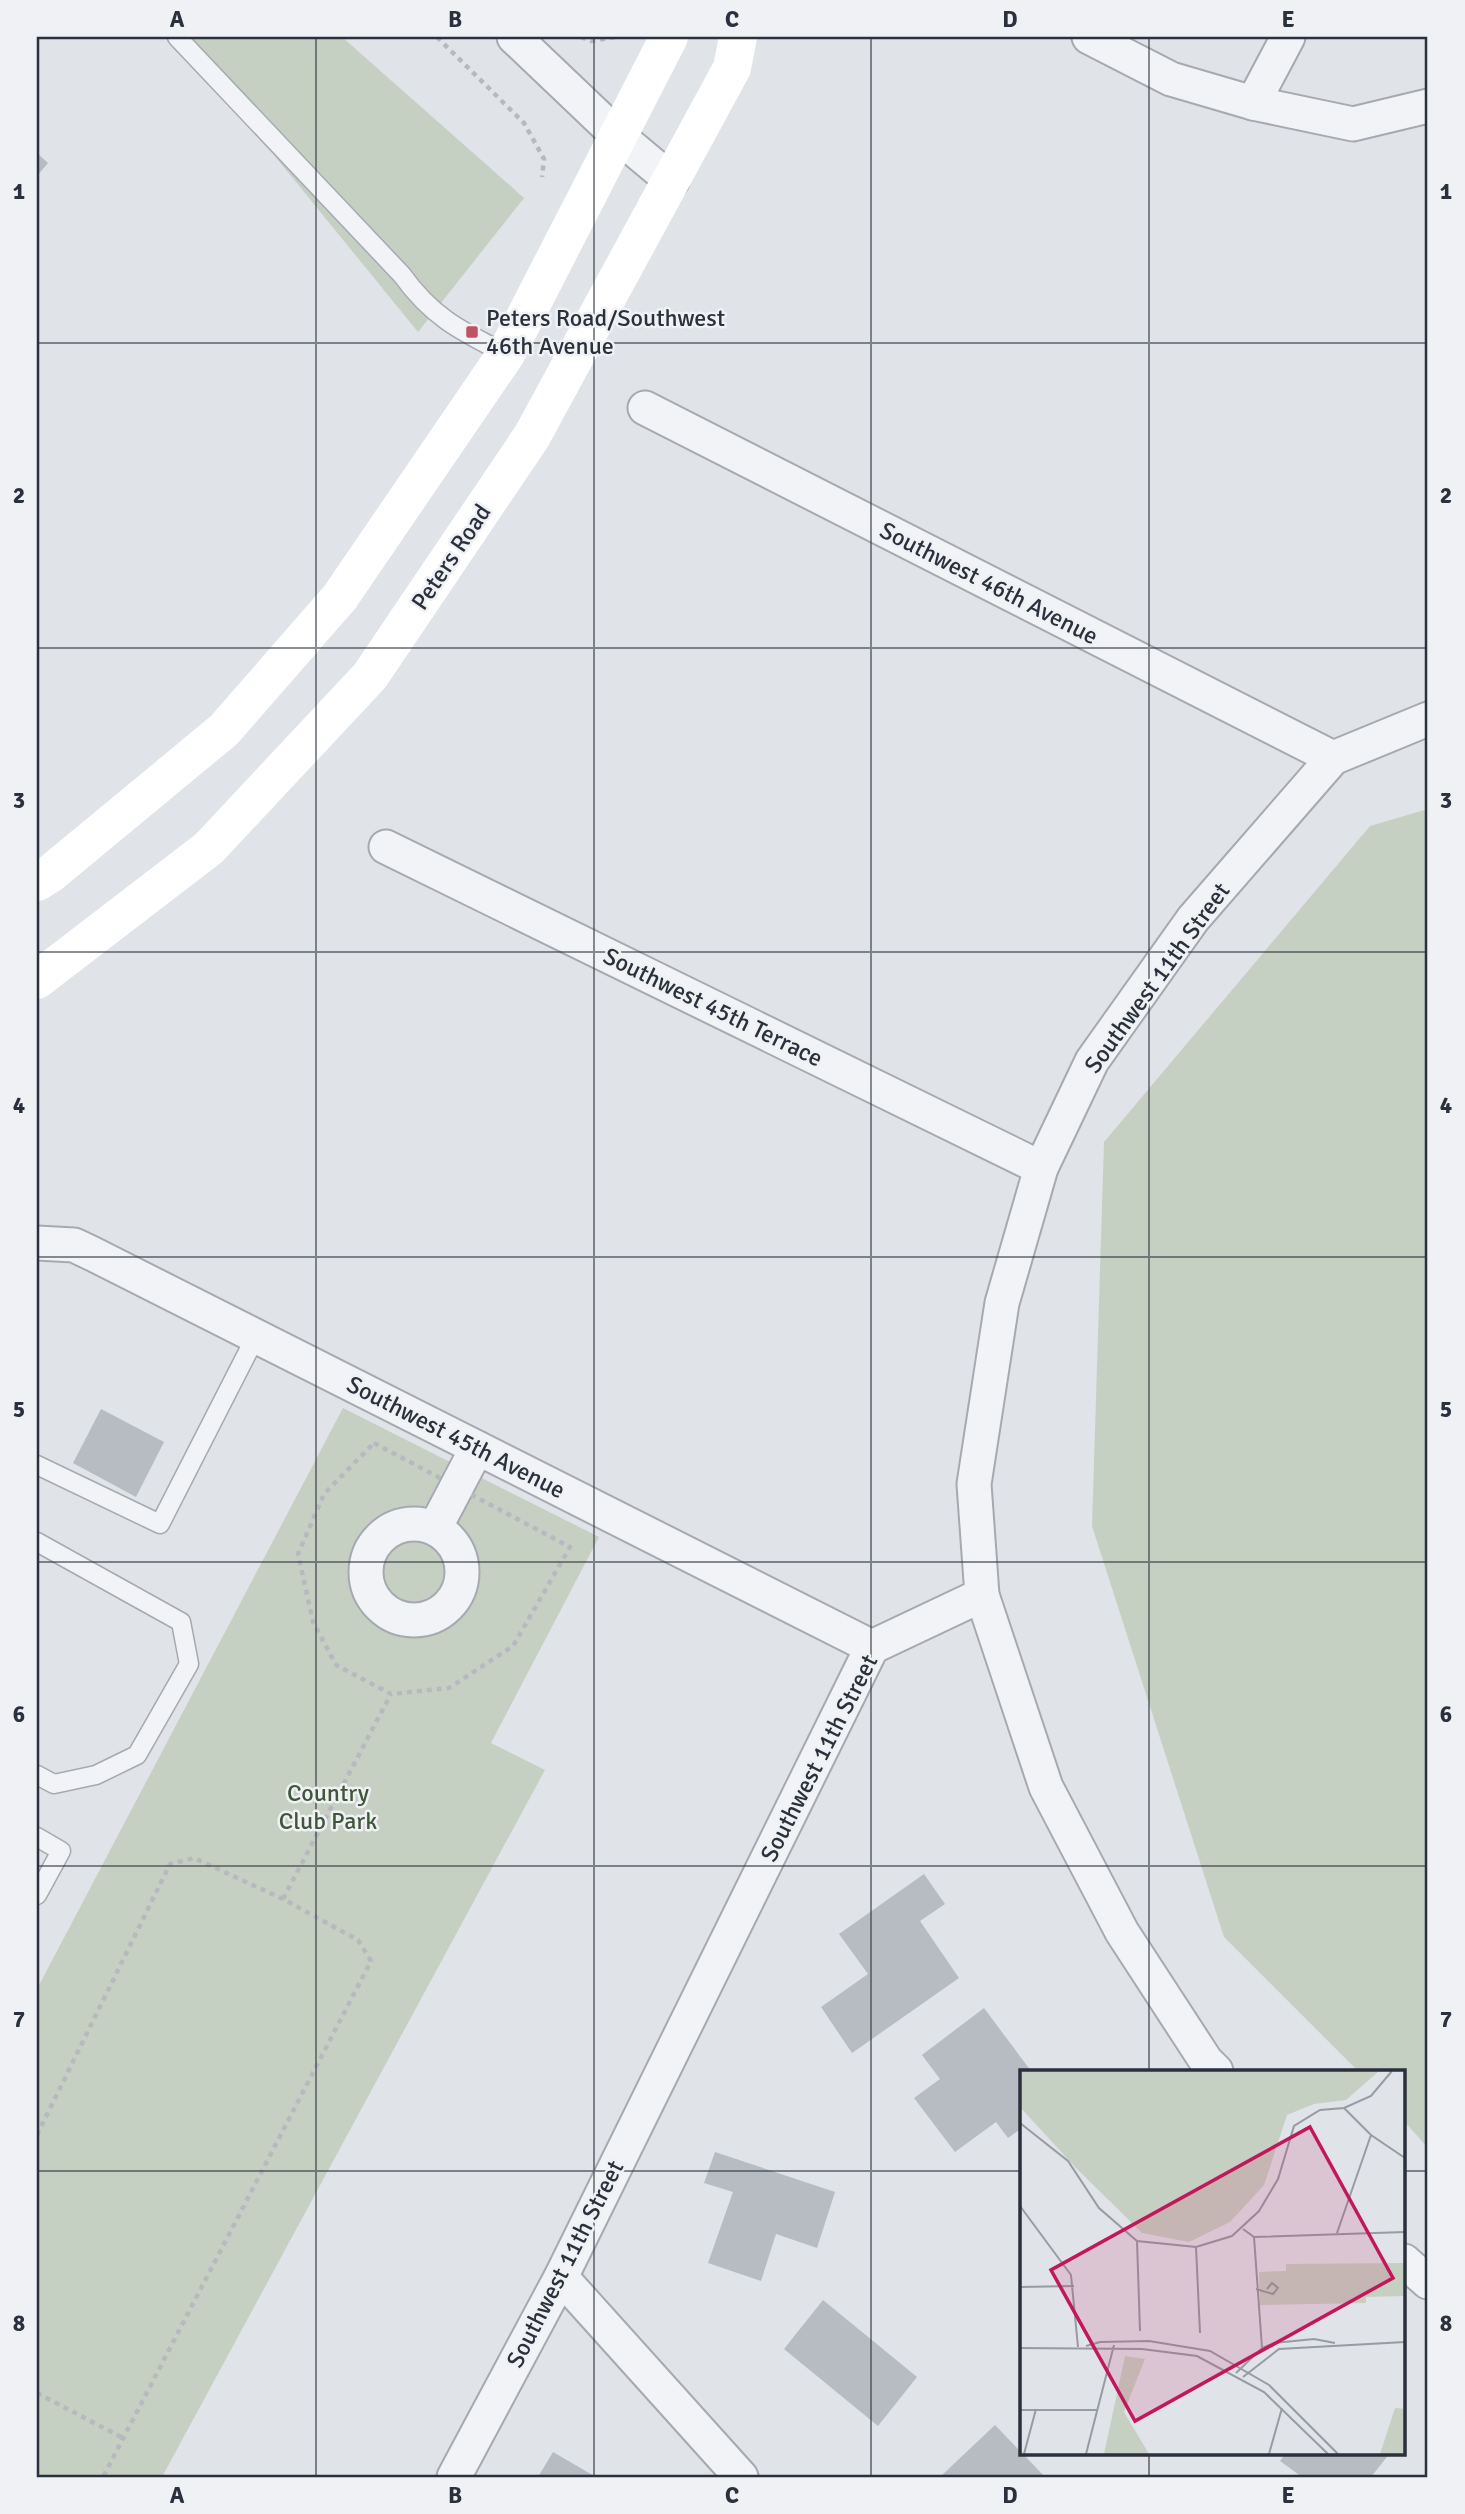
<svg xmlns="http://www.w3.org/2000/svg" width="1465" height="2514" font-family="Signika,sans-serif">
	<rect width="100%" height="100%" fill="#e0e3e7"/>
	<g fill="#c6d0c2">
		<path d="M 178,37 L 342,37 L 524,198 L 418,332 Z"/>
		<path d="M 1428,809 L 1428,2148 L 1404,2121 L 1404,2071 L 1358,2071 L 1224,1937 L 1092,1526 L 1104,1142 L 1370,826 Z"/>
		<path d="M 343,1408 L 599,1537 L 491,1743 L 545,1770 L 162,2477 L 37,2477 L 37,1989 Z"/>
	</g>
	<g fill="#b7bcc3">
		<path d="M 37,153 L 48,163 L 37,176 Z"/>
		<path d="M 101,1409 L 164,1442 L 136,1497 L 73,1463 Z"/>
		<path d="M 924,1874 L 945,1904 L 920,1921 L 959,1978 L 852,2053 L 821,2007 L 868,1974 L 839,1934 Z"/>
		<path d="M 984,2008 L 1031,2071 L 1022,2071 L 1022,2128 L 1008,2138 L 996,2122 L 955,2152 L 914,2098 L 940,2079 L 922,2055 Z"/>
		<path d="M 715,2152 L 835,2192 L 817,2248 L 776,2234 L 761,2281 L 708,2263 L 733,2192 L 704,2183 Z"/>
		<path d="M 823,2300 L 917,2377 L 878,2426 L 784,2349 Z"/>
		<path d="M 995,2425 L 1045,2477 L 940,2477 Z"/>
		<path d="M 553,2452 L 596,2477 L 538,2477 Z"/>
		<path d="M 1286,2453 L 1390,2453 L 1371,2477 L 1302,2477 L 1280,2461 Z"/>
	</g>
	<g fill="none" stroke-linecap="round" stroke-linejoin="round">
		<defs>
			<g id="lane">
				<path d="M 177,37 L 402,275 C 432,317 461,331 506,354"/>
				<path d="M 37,1465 L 160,1524 L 256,1336"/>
				<path d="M 37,1542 L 181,1622 L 189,1664 L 137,1755 L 96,1775 L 54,1784 L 37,1775"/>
				<path d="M 37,1837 L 61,1851 L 37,1895"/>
			</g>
			<g id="street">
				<path d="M 514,37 L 617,135 L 672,181"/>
				<path d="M 1089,37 L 1171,79 L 1253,103 L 1353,124 L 1428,106"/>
				<path d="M 1253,103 L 1288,37"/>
				<path d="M 645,408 L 1333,758"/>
				<path d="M 386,847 L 1041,1168"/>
				<path d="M 37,1243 L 74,1245 L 93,1254 L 872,1647"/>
				<circle cx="414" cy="1572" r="48"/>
				<path d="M 435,1528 L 477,1448"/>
				<path d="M 1216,2071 L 1206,2061 L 1122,1932 L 1046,1787 L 982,1595 L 974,1484 L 1002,1303 L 1041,1168 L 1092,1061 L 1193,919 L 1333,758 L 1428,719"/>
				<path d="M 1404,2261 L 1428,2282"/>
				<path d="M 561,2277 L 741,2477"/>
				<path d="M 454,2477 L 561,2277 L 872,1647 L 982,1595"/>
			</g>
		</defs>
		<use href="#lane" stroke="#a6aab0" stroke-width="21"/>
		<use href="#street" stroke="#a6aab0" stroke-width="37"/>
		<g stroke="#b6b9be" stroke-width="4.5" stroke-dasharray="5 5" stroke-linecap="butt">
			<path d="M 437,37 L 524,123 L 544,159 L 542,177"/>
			<path d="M 581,37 L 591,41 L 615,37"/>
			<path d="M 374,1443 L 570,1547 L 513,1646 L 449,1688 L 391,1694 L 336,1665 L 313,1622 L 298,1554 L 324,1494 Z"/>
			<path d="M 283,1899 L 391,1694"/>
			<path d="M 37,2135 L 170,1864 L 194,1858 L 283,1899 L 358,1940 L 371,1961 L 103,2477"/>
			<path d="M 37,2393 L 123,2438"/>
		</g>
		<use href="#lane" stroke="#f2f3f6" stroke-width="18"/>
		<use href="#street" stroke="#f2f3f6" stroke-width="33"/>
		<g stroke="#fff" stroke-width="38">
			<path d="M 37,882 L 50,874 L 224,730 L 340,597 L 506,354 L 669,37"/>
			<path d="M 37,980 L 209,848 L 370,676 L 532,436 L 732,68 L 738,37"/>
		</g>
	</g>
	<path fill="none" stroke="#2a313c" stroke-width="2" stroke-opacity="0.55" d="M 316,37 L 316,2477M 594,37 L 594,2477M 871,37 L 871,2477M 1149,37 L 1149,2071M 37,343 L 1428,343M 37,648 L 1428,648M 37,952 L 1428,952M 37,1257 L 1428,1257M 37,1562 L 1428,1562M 37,1866 L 1428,1866M 37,2171 L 1022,2171M 1404,2171 L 1428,2171M 1149,2453 L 1149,2477"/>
	<rect fill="#bf5265" stroke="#eff1f5" stroke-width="2.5" x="465" y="325" width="14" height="14" rx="3.5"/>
	<g text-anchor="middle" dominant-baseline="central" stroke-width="5" stroke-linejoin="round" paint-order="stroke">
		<g font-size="24" fill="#2a313c" stroke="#eff1f5" text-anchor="start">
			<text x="486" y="318">Peters Road/Southwest<tspan x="486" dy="28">46th Avenue</tspan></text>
		</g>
		<g font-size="24" fill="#2a313c" stroke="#eff1f5">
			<text transform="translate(451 557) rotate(-56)">Peters Road</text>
			<text transform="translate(989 583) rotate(27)">Southwest 46th Avenue</text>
			<text transform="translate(1157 978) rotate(-54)">Southwest 11th Street</text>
			<text transform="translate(713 1007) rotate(26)">Southwest 45th Terrace</text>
			<text transform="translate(456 1437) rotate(27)">Southwest 45th Avenue</text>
			<text transform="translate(819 1758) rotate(-63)">Southwest 11th Street</text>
			<text transform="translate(565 2264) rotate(-63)">Southwest 11th Street</text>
		</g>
		<g font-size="24" fill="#3f5739" stroke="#eff1f5">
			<text x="328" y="1793">Country<tspan x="328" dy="28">Club Park</tspan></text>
		</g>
	</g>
	<g transform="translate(1020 2070)">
		<rect width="385" height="385" fill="#e0e3e7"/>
		<path d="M 0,1 L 359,1 L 326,30 L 294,34 L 267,45 L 244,115 L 210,152 L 169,172 L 122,163 L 56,98 L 0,37 ZM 385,193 L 385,226 L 346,227 L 346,233 L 240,235 L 239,202 L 266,201 L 266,194 ZM 105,286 L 125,289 L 104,342 L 129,384 L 84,384 ZM 375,338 L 385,339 L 385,384 L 360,384 Z" fill="#c6d0c2"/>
		<path fill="none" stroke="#979ca3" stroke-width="2" d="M 324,38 L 351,65 L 385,88M 0,53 L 48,91 L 79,138 L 117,171 L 176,177 L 212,166 L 239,141 L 258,109 L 274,56 L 300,40 L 324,38 L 351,26 L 372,1M 0,136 L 51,205 L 58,277M 223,159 L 234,167 L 385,162M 317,163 L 351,65M 234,167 L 242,278M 117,171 L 120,261M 176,177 L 180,263M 0,217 L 54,216M 236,219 L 253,224 L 258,218 L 252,213 L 247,219M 66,276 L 80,272 L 129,271 L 190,281 L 249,315 L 318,384M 0,278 L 122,279 L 177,286 L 244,322 L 308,384M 216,303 L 242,278 L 254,273 L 294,269 L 315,273M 223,307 L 259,279 L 385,272M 0,340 L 78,340M 4,384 L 16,339M 66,384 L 94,275M 249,384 L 262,338"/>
		<path fill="#c2185b" fill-opacity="0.15" stroke="#c2185b" stroke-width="3.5" d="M 290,57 L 373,208 L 115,351 L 31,200 Z"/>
		<rect width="385" height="385" fill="none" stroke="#2a313c" stroke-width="3.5"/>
	</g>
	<rect width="1465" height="2514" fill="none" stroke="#eff1f5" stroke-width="77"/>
	<rect x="38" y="38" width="1388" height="2438" fill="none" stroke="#2a313c" stroke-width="2.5"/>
	<g font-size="23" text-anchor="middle" font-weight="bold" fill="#2a313c">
		<text x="177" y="27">A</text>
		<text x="455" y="27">B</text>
		<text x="732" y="27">C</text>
		<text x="1010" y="27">D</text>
		<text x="1288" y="27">E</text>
		<text x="19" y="199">1</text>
		<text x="1446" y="199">1</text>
		<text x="19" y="503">2</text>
		<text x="1446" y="503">2</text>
		<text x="19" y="808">3</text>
		<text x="1446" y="808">3</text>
		<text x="19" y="1113">4</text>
		<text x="1446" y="1113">4</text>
		<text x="19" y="1417">5</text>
		<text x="1446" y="1417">5</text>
		<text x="19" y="1722">6</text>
		<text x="1446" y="1722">6</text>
		<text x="19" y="2027">7</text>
		<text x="1446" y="2027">7</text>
		<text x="19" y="2331">8</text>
		<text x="1446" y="2331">8</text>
		<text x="177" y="2503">A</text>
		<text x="455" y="2503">B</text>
		<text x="732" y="2503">C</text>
		<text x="1010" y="2503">D</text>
		<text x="1288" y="2503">E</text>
	</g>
</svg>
